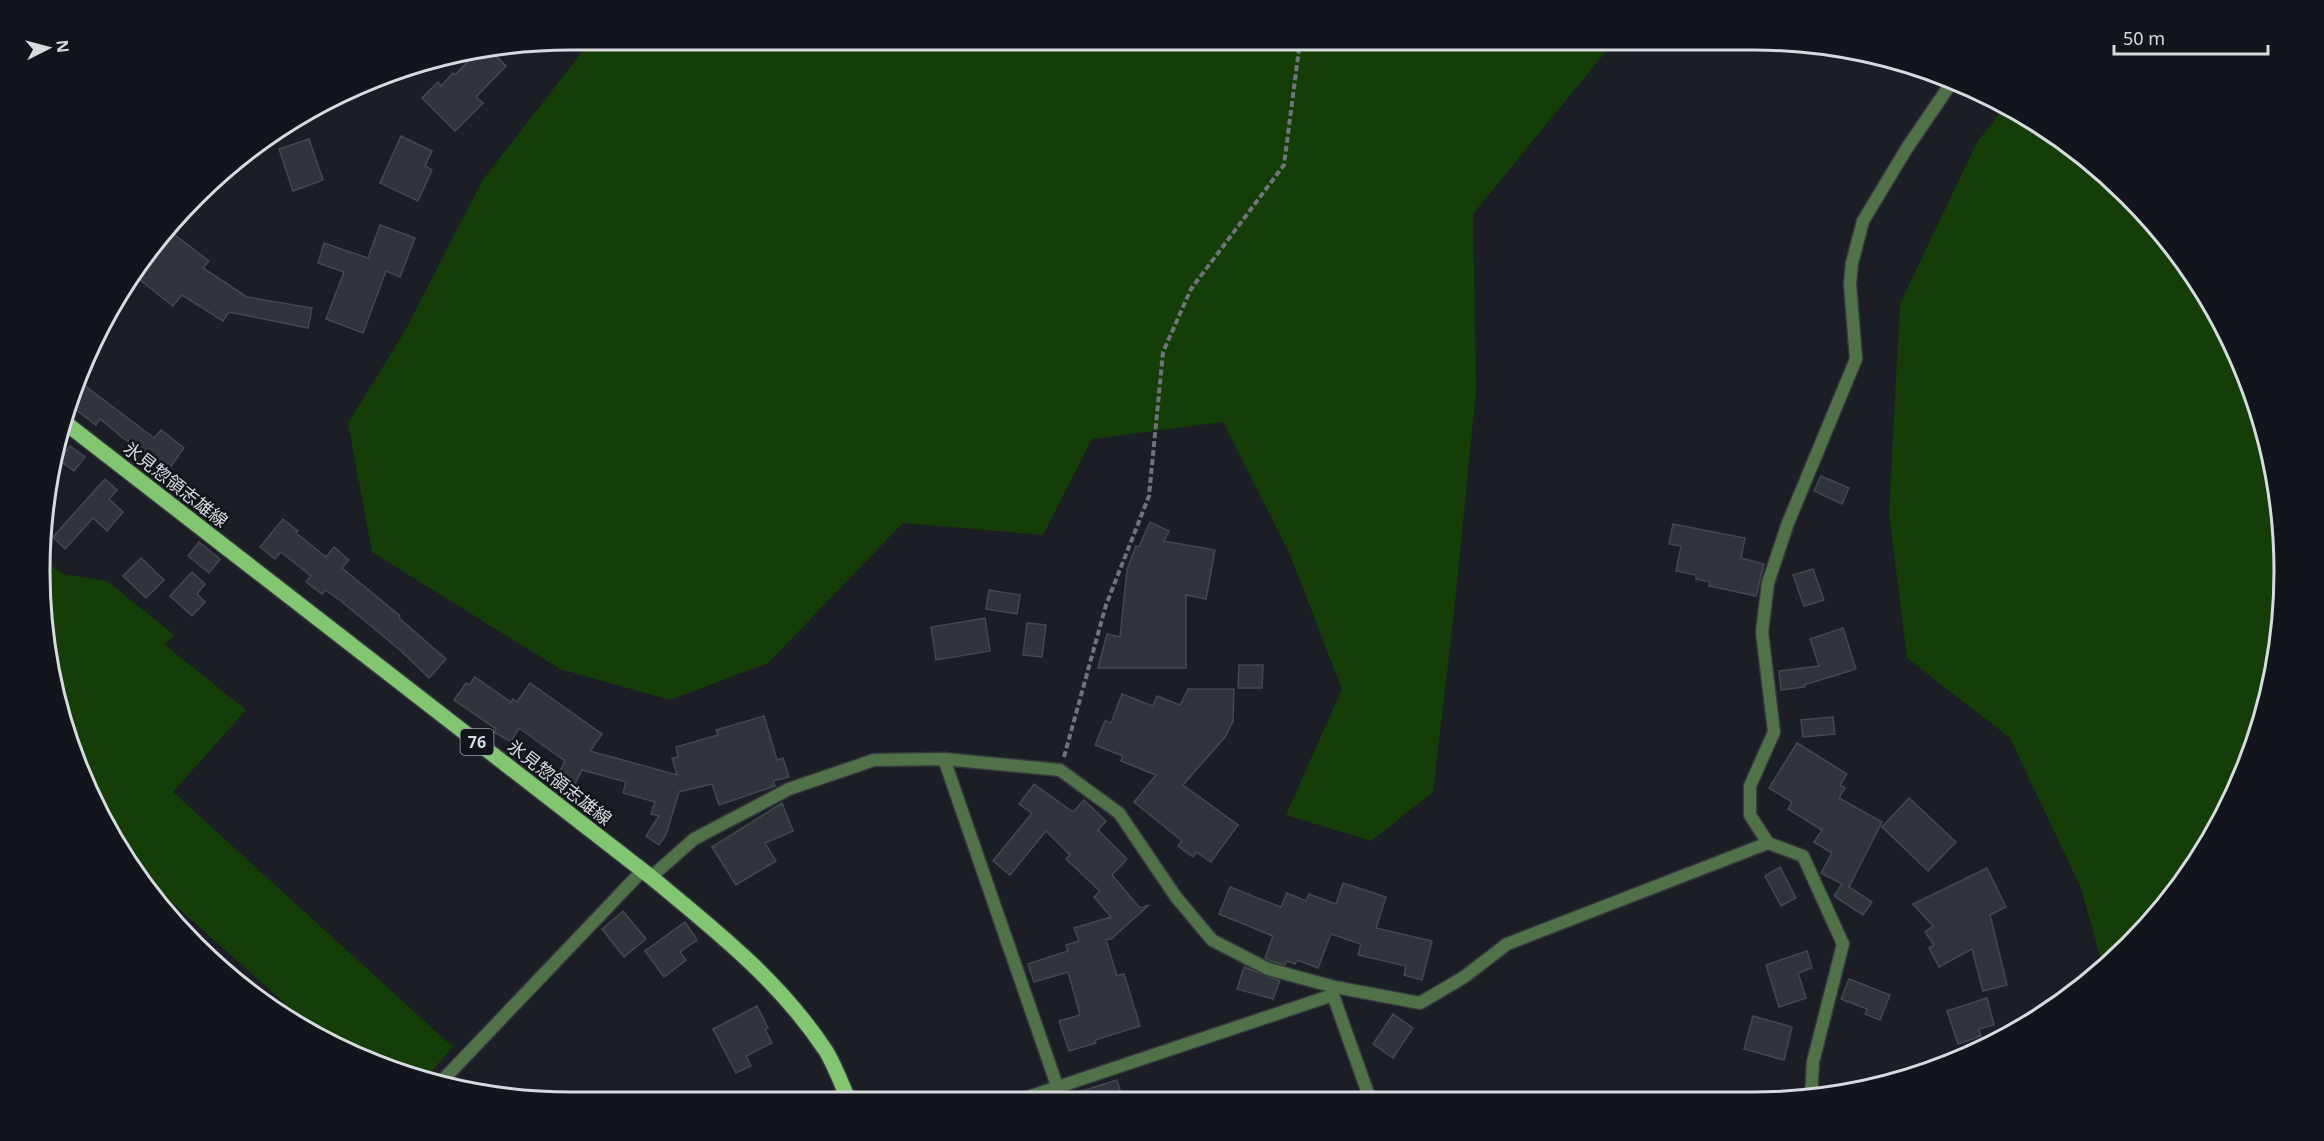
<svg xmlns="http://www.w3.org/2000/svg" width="2324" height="1141" font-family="'Noto Sans','Noto Sans JP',sans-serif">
	<rect width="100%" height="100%" fill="#1b1e25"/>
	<g fill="#153d08">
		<path d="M 592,39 L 1616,39 L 1473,214 L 1476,391 L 1454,613 L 1433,792 L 1371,841 L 1286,815 L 1342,689 L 1290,555 L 1223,422 L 1092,439 L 1043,535 L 903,523 L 768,663 L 670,700 L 560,669 L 372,552 L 348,423 L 405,331 L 482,181 Z"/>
		<path d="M 2006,106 L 2049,129 L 2130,195 L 2196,275 L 2245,367 L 2275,467 L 2285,571 L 2275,675 L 2244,774 L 2175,894 L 2103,967 L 2081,888 L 2010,738 L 1907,658 L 1889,514 L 1900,304 L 1977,142 Z"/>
		<path d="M 46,561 L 62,574 L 107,581 L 174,635 L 165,645 L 246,710 L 173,792 L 453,1047 L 425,1079 L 367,1061 L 325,1039 L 148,881 L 94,806 L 44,640 Z"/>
	</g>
	<path fill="#354e87" d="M 168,909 L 297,1024 L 275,1012 L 195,947 Z"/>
	<g fill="#30343b" stroke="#444850" stroke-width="1.5">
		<path d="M 492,52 L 506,66 L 476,97 L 483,103 L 455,131 L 422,98 L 438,82 L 441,86 L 453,73 L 455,75 L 474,55 Z"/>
		<path d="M 401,136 L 432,151 L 425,166 L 432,170 L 418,201 L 380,183 Z"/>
		<path d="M 309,139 L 323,180 L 293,191 L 279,149 Z"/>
		<path d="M 380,225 L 415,238 L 400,277 L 386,271 L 363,333 L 326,319 L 344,272 L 318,263 L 324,243 L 368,258 Z"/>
		<path d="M 170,231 L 209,261 L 203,268 L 247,297 L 312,308 L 308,328 L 229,312 L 223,321 L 182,295 L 173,306 L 136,277 L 146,266 L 141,262 Z"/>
		<path d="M 76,379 L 154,438 L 161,430 L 184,448 L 166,473 L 100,419 L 96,425 L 68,404 Z"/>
		<path d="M 70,446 L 85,457 L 74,471 L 59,460 Z"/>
		<path d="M 1821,476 L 1849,488 L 1842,504 L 1814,491 Z"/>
		<path d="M 105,479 L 117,490 L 109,499 L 123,512 L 107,531 L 93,518 L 65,549 L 53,537 Z"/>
		<path d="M 283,519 L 298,531 L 296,533 L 326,557 L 334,547 L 349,560 L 342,568 L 400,616 L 399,618 L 446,659 L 429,678 L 400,650 L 341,601 L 325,590 L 322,594 L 306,582 L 311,576 L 281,552 L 275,559 L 260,547 Z"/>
		<path d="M 1150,522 L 1169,531 L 1164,541 L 1215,550 L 1206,599 L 1186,595 L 1186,668 L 1098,668 L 1107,634 L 1120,637 L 1127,570 L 1136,546 L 1139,547 Z"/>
		<path d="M 1673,524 L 1745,538 L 1741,558 L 1764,564 L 1756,596 L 1709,586 L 1710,582 L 1696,579 L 1696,575 L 1676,571 L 1681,546 L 1669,544 Z"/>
		<path d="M 199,542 L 220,559 L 209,573 L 188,556 Z"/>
		<path d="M 141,558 L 164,580 L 146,598 L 123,576 Z"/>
		<path d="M 1813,569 L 1824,600 L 1804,606 L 1793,575 Z"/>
		<path d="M 192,572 L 205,584 L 197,594 L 205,602 L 192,616 L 170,596 Z"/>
		<path d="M 989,590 L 1020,595 L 1017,614 L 986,609 Z"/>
		<path d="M 985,618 L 990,651 L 936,660 L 931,627 Z"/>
		<path d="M 1027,623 L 1046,625 L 1042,657 L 1023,655 Z"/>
		<path d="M 1843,628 L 1856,669 L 1804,685 L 1805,687 L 1781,690 L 1779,671 L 1819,666 L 1810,639 Z"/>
		<path d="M 1239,665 L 1263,665 L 1262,688 L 1238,688 Z"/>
		<path d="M 475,677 L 511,702 L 513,699 L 517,702 L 530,683 L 602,734 L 590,751 L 677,775 L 672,758 L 678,757 L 676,747 L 718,735 L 716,730 L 764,716 L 777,760 L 783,758 L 789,777 L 773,781 L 775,786 L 719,805 L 712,784 L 679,792 L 666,835 L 659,845 L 646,836 L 659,816 L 651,814 L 655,802 L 623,793 L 626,782 L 582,770 L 575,784 L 558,775 L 565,761 L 519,728 L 511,742 L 494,732 L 496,729 L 454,700 L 466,683 L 469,685 Z"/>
		<path d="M 1188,689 L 1234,689 L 1233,721 L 1225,737 L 1183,785 L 1238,825 L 1211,862 L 1196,852 L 1193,857 L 1178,846 L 1182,841 L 1134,802 L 1156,775 L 1121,761 L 1123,756 L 1095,745 L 1105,721 L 1111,723 L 1122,694 L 1153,706 L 1157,696 L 1180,705 Z"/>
		<path d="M 1833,717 L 1835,734 L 1803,737 L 1801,720 Z"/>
		<path d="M 1797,743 L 1847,774 L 1840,785 L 1845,788 L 1839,798 L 1882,822 L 1849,887 L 1872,902 L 1863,915 L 1834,896 L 1842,884 L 1821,873 L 1832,853 L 1814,842 L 1822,830 L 1788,809 L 1792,802 L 1769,788 Z"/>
		<path d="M 1034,784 L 1073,812 L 1084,800 L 1106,821 L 1098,830 L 1127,859 L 1112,875 L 1140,908 L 1149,905 L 1111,939 L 1106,940 L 1117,976 L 1124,974 L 1140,1026 L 1095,1040 L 1096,1043 L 1069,1051 L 1059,1021 L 1080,1015 L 1068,972 L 1034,982 L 1028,964 L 1068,951 L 1066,945 L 1079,941 L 1074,928 L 1111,917 L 1094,897 L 1100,891 L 1066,859 L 1070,855 L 1046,831 L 1010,875 L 993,861 L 1032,813 L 1019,804 Z"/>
		<path d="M 1909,798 L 1956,842 L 1928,871 L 1882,827 Z"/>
		<path d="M 782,803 L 793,831 L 765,843 L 776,861 L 736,885 L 712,847 Z"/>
		<path d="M 1780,867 L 1796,898 L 1781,906 L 1765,876 Z"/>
		<path d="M 1987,868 L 2006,907 L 1990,915 L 2007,985 L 1983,991 L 1972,949 L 1939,967 L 1929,948 L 1934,945 L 1925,932 L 1933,926 L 1913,904 Z"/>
		<path d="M 1343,883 L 1386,897 L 1376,928 L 1432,941 L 1422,980 L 1404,975 L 1406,966 L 1358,955 L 1361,944 L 1331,934 L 1318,968 L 1297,960 L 1295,964 L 1287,961 L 1285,965 L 1271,961 L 1265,958 L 1273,936 L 1219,914 L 1230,887 L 1281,907 L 1287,893 L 1306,901 L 1309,894 L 1336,904 Z"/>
		<path d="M 623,911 L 646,939 L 624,957 L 602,929 Z"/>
		<path d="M 685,922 L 697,940 L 680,952 L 686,960 L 664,977 L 645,951 Z"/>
		<path d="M 1807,951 L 1812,968 L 1798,973 L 1806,998 L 1779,1007 L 1766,965 Z"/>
		<path d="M 1244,967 L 1280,981 L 1273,999 L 1237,989 Z"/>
		<path d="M 1849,979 L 1890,995 L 1880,1020 L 1865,1014 L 1867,1009 L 1841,999 Z"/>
		<path d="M 1987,998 L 1994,1025 L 1979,1029 L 1981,1036 L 1958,1044 L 1947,1011 Z"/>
		<path d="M 757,1006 L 768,1028 L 765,1029 L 772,1043 L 746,1056 L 751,1066 L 736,1073 L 713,1029 Z"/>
		<path d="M 1393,1014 L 1413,1028 L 1393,1058 L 1373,1044 Z"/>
		<path d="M 1753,1016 L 1792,1027 L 1784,1060 L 1744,1049 Z"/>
		<path d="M 1117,1080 L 1123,1100 L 1070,1100 L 1069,1095 Z"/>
	</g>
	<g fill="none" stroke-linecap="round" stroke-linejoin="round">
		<defs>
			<g id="street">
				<path d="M 944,759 L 1062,1100"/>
				<path d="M 651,877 L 694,839 L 789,789 L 874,760 L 944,759 L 1060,770 L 1119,813 L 1176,897 L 1212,940 L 1268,969 L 1335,987 L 1420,1003 L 1464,977 L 1507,944 L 1768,843"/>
				<path d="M 1335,988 L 1333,995 L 1370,1099"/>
				<path d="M 439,1084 L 643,870"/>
				<path d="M 1811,1097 L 1813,1062 L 1843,944 L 1803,856 L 1768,843 L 1750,815 L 1750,786 L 1774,732 L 1762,632 L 1768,583 L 1788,523 L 1856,359 L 1850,284 L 1852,263 L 1863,221 L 1907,148 L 1954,79"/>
				<path d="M 1019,1100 L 1333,995"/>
			</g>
			<path id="primary" d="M 63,421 L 651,877 C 715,930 780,981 826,1051 C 835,1066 842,1085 849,1101"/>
		</defs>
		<use href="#street" stroke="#35383f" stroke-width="15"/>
		<use href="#primary" stroke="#35383f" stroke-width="18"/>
		<path stroke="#707379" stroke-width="4" stroke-dasharray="6 3" stroke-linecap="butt" d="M 1064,757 L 1106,605 L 1149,496 L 1163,352 L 1191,289 L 1284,165 L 1299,49 L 1307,39"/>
		<use href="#street" stroke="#517149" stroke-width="12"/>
		<use href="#primary" stroke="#82c672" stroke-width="15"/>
	</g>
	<g text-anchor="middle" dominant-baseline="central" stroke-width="5" stroke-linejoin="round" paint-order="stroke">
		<rect fill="#12151b" stroke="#9c9fa4" stroke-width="1.5" x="460.5" y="729" width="33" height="26" rx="4.5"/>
		<g font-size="16" font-weight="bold" fill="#d7dadf">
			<text x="477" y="742">76</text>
		</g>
		<g font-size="18" fill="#d7dadf" stroke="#12151b">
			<text transform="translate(176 484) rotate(38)">氷見惣領志雄線</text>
			<text transform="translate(560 782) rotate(38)">氷見惣領志雄線</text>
		</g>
	</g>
	<path d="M0 0H2324V1141H0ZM571 50H1753A521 521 0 0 1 2274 571V571A521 521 0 0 1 1753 1092H571A521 521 0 0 1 50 571V571A521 521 0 0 1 571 50Z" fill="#12151b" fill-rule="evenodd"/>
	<path fill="none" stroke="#d7dadf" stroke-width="3" d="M571 50H1753A521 521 0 0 1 2274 571V571A521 521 0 0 1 1753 1092H571A521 521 0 0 1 50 571V571A521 521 0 0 1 571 50Z"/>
	<g transform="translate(48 48) rotate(84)" stroke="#12151b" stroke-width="4.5" paint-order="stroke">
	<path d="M0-4.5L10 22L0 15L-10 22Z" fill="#d7dadf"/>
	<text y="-9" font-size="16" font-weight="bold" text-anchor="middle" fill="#d7dadf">N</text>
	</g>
	<path d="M2114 45v9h154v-9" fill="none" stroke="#d7dadf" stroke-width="3"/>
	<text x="2123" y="45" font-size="18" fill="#d7dadf" stroke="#12151b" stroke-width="4.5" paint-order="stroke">50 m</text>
</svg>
